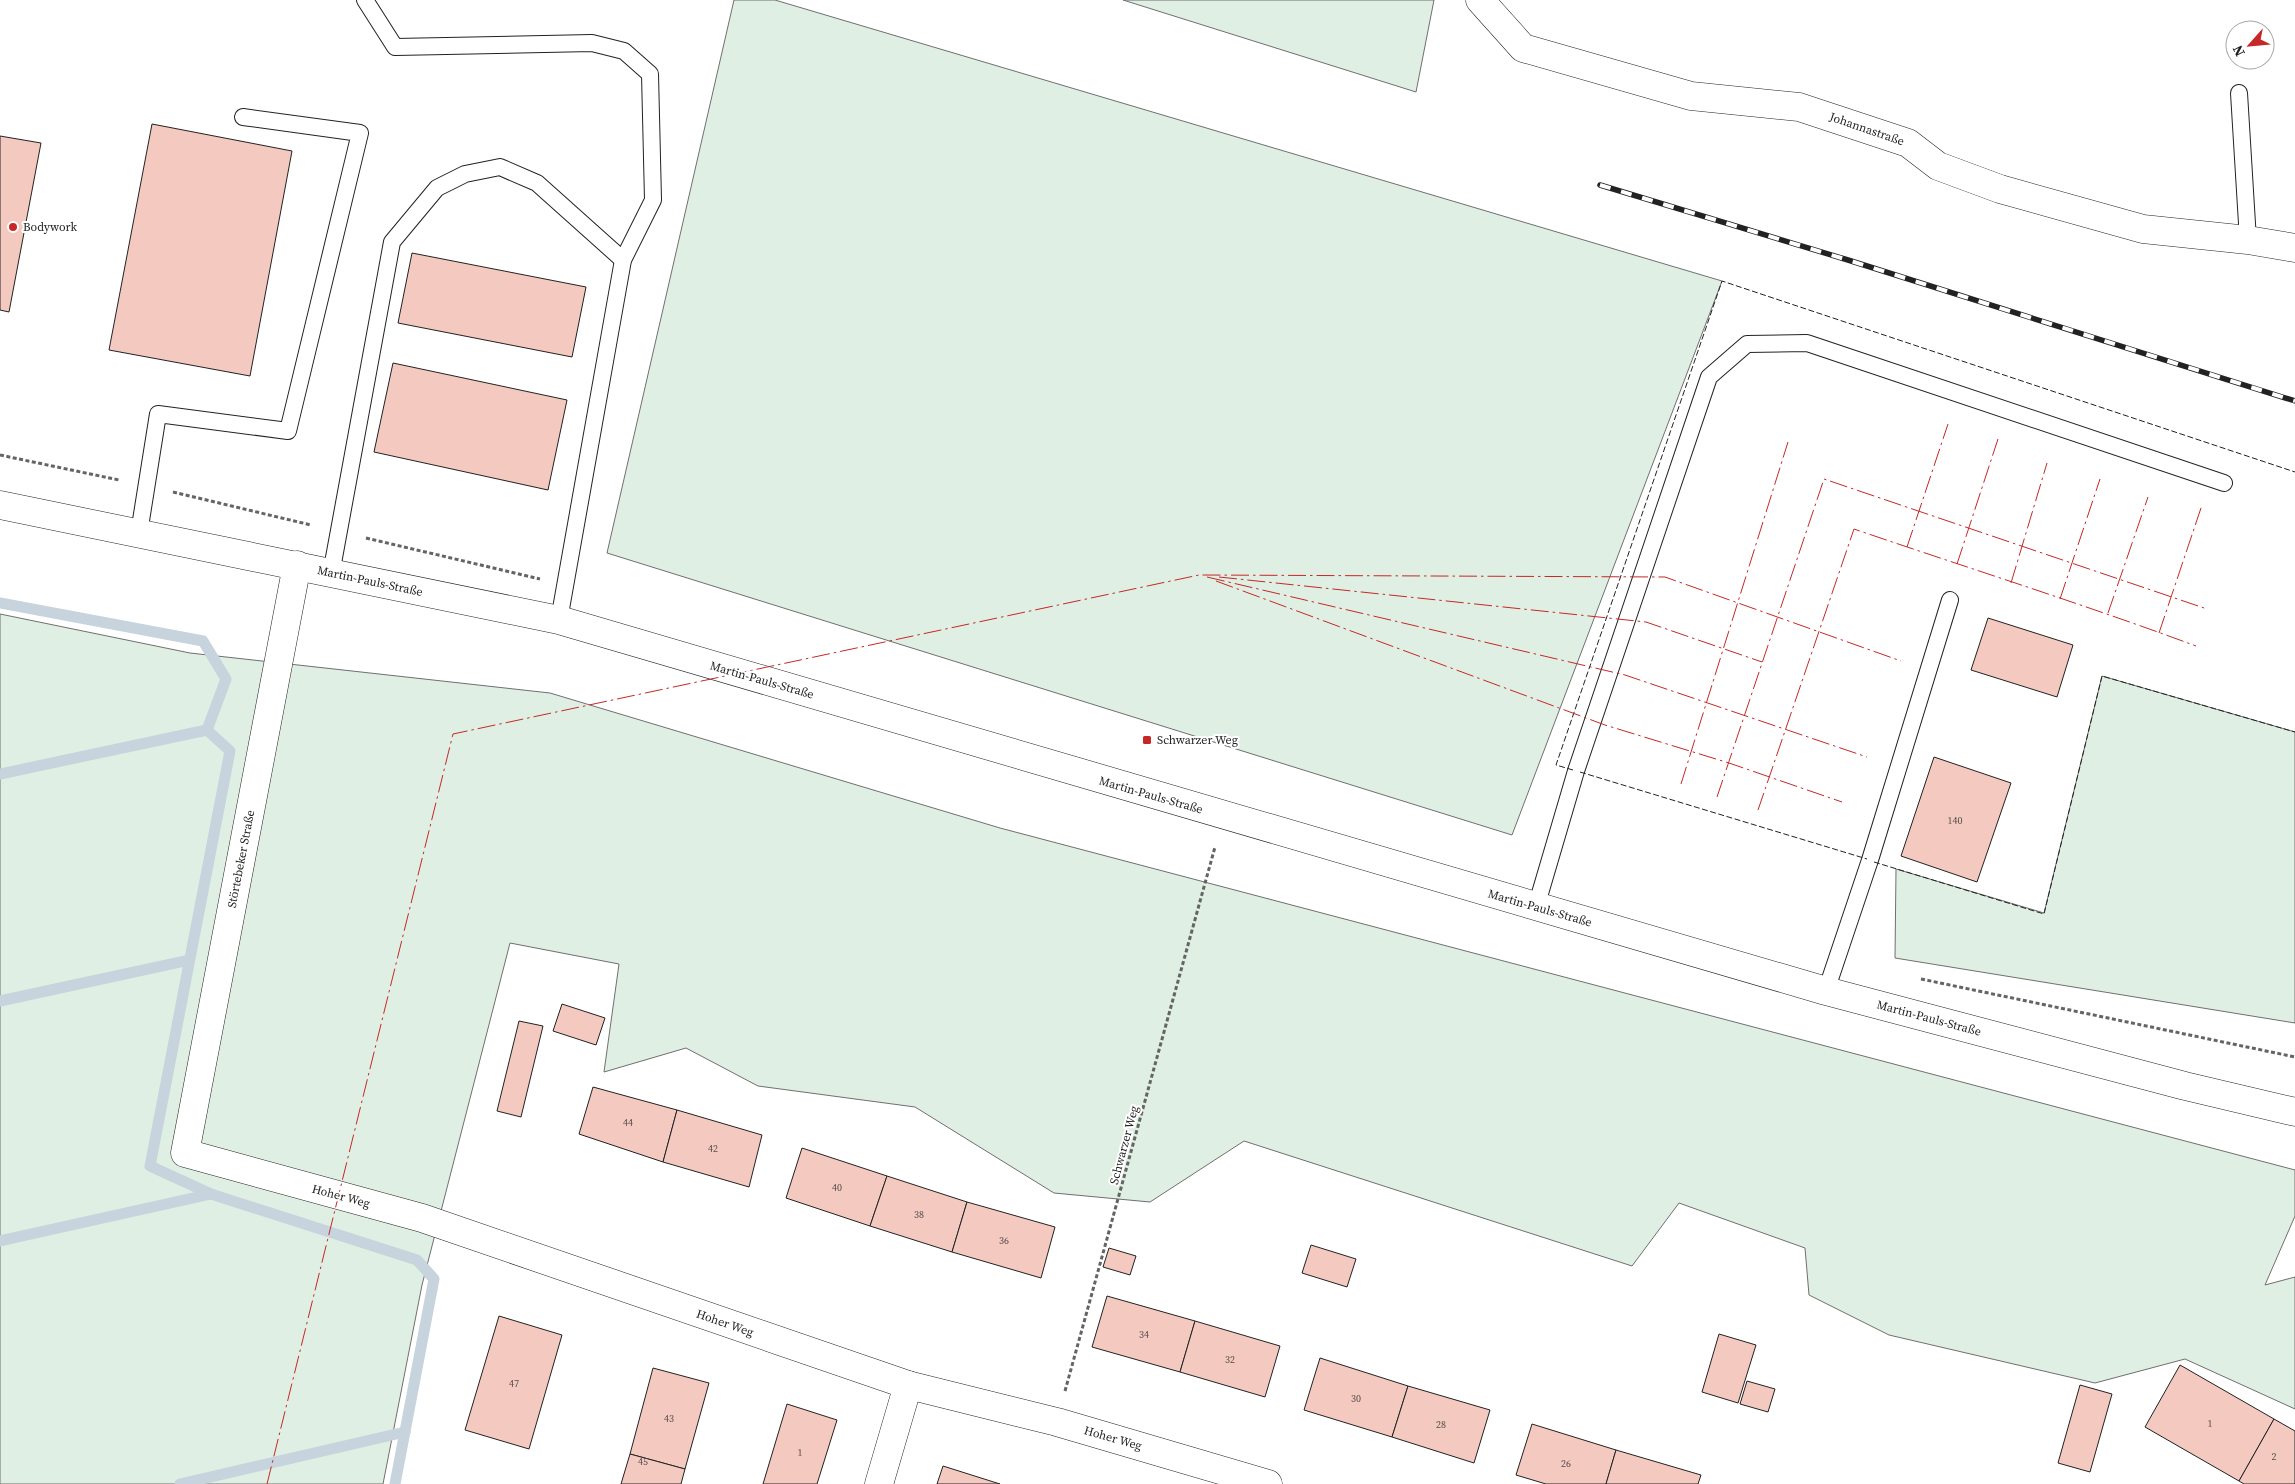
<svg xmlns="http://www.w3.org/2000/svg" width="2295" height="1484" font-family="'Source Serif 4',serif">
	<rect width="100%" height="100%" fill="#fff"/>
	<g fill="#e0efe3" stroke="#6f6f6f">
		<path d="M 734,0 L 775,0 L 1722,281 L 1512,835 L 607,553 Z"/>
		<path d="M 1123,0 L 1434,0 L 1416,92 Z"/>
		<path d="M 0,614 L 190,653 L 550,693 L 1000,828 L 2295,1170 L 2295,1216 L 2265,1285 L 2295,1277 L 2295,1409 L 2185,1359 L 2095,1383 L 1889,1335 L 1809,1295 L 1805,1248 L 1679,1203 L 1632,1266 L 1244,1141 L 1150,1202 L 1054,1193 L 915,1107 L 758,1086 L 686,1048 L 604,1072 L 619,964 L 510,943 L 422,1285 L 383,1484 L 0,1484 Z"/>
		<path d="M 2102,676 L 2295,732 L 2295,1023 L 1895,958 L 1896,869 L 2044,913 Z"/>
	</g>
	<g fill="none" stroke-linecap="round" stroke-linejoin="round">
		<g stroke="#c7d3dd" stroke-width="11">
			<path d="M 0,603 L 203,641 L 226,679 L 207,730 L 0,774"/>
			<path d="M 207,730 L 230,751 L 150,1166 L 211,1194 L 417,1260 L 434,1279 L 395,1484"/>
			<path d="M 0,1001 L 189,960"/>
			<path d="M 0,1241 L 211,1194"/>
			<path d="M 180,1484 L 405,1432"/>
		</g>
	</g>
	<g fill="#f3c9c0" stroke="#222">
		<path d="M 152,124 L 292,151 L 250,376 L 109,350 Z"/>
		<path d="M 0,136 L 41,143 L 9,312 L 0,310 Z"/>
		<path d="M 412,253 L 586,287 L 572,357 L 398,323 Z"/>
		<path d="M 393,363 L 567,400 L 548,490 L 374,452 Z"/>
		<path d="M 1988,618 L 2073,645 L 2057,697 L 1971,670 Z"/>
		<path d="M 1934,757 L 2011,783 L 1977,882 L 1901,856 Z"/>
		<path d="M 562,1004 L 605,1018 L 596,1045 L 553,1031 Z"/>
		<path d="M 519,1021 L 543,1026 L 521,1117 L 497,1111 Z"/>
		<path d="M 593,1087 L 677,1110 L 663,1162 L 579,1134 Z"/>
		<path d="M 677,1110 L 762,1135 L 749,1187 L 663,1162 Z"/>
		<path d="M 802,1148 L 887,1176 L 870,1226 L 786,1198 Z"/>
		<path d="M 887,1176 L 967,1202 L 952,1252 L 870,1226 Z"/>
		<path d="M 967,1202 L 1055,1227 L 1041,1278 L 952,1252 Z"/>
		<path d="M 1311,1245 L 1356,1259 L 1347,1287 L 1302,1273 Z"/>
		<path d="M 1109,1248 L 1136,1256 L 1130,1275 L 1103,1267 Z"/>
		<path d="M 1107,1296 L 1195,1321 L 1180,1372 L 1092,1347 Z"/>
		<path d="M 499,1316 L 562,1335 L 529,1449 L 465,1430 Z"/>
		<path d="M 1195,1321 L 1280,1346 L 1265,1397 L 1180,1372 Z"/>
		<path d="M 1719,1334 L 1756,1345 L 1738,1403 L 1702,1392 Z"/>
		<path d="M 1320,1358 L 1408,1386 L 1392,1437 L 1304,1410 Z"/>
		<path d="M 2180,1365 L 2274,1419 L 2239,1481 L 2145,1427 Z"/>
		<path d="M 653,1368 L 709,1383 L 685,1469 L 630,1454 Z"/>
		<path d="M 1747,1381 L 1775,1389 L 1768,1412 L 1740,1404 Z"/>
		<path d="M 2080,1385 L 2112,1394 L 2090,1472 L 2058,1463 Z"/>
		<path d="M 1408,1386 L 1490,1410 L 1474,1463 L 1392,1437 Z"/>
		<path d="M 787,1404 L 837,1420 L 817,1484 L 763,1484 Z"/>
		<path d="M 2274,1419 L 2295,1431 L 2295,1484 L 2244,1484 L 2239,1481 Z"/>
		<path d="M 1532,1424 L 1616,1450 L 1606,1484 L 1546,1484 L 1516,1475 Z"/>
		<path d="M 1616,1450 L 1701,1475 L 1698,1484 L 1606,1484 Z"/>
		<path d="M 630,1454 L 685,1469 L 681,1484 L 621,1484 Z"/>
		<path d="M 943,1466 L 1000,1484 L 937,1484 Z"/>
	</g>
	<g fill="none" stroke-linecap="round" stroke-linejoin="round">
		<defs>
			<g id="lane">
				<path d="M 365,0 L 395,47 L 592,43 L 624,51 L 650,74 L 653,200 L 623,260 L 559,620"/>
				<path d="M 2239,93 L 2248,240"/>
				<path d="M 139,533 L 158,414 L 288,431 L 360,133 L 243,117"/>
				<path d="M 331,574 L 392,242 L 437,188 L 465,174 L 500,167 L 537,183 L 623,260"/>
				<path d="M 1536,907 L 1576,771 L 1709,377 L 1747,344 L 1807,343 L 2224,483"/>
				<path d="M 1826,991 L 1870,860 L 1950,600"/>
			</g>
			<g id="street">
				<path d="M 1480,0 L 1523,48 L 1691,96 L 1799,107 L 1908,143 L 1938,166 L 2000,189 L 2143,229 L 2248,240 L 2295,248"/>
				<path d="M 297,565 L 185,1153 L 422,1218 L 908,1385 L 1057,1422 L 1268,1484"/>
				<path d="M 879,1484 L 908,1385"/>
			</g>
			<path id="secondary" d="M 0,505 L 559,620 L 1826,991 L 2185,1086 L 2295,1112"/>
		</defs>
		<use href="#lane" stroke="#222" stroke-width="18"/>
		<use href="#street" stroke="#222" stroke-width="29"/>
		<use href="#secondary" stroke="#222" stroke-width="29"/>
		<g stroke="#646464" stroke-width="3" stroke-dasharray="4 2.5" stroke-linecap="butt">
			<path d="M 0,455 L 119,480"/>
			<path d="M 173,492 L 311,525"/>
			<path d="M 366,538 L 540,579"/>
			<path d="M 1921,979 L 2295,1057"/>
			<path d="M 1065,1391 L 1215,847"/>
		</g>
		<use href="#lane" stroke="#fff" stroke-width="16"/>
		<use href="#street" stroke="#fff" stroke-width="28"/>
		<use href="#secondary" stroke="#fff" stroke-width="28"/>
		<defs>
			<path id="rail" d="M 1600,185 L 1848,260 L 2295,401"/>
		</defs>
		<use href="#rail" stroke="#222" stroke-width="5.5"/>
		<use href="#rail" stroke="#fff" stroke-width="4" stroke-dasharray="11" stroke-linecap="butt"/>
		<g stroke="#222" stroke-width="1" stroke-dasharray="6 2.5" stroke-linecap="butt">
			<path d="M 1573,770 L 1556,765 L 1722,281 L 2295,472"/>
			<path d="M 1580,772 L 1867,859"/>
			<path d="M 1874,862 L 2044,914 L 2102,676 L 2295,732"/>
		</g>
		<g stroke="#c62828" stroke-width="1" stroke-dasharray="18 4 2.5 4" stroke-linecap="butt">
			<path d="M 1907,547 L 1948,424"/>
			<path d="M 1957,564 L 1998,439"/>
			<path d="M 1207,577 L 1625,675 L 1867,757"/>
			<path d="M 1219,577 L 1646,622 L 1762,662"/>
			<path d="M 1216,581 L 1605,725 L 1729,763 L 1842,802"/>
			<path d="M 2011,583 L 2047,463"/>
			<path d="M 2060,599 L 2100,479"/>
			<path d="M 2108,613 L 2148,497"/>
			<path d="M 2159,633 L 2202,505"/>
			<path d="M 1681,784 L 1788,442"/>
			<path d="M 1717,797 L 1824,479 L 2207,609"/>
			<path d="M 1758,810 L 1854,529 C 1968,568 2083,604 2196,646"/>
			<path d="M 267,1484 L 453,734 L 1199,575 L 1665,577 L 1901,661"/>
		</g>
	</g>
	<g fill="#c62828" stroke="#fff" stroke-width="2">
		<circle cx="13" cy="227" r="5"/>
		<rect x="1142" y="735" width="10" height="10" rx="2.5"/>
	</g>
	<g text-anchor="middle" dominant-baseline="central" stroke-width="4" stroke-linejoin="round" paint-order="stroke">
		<g font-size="10" fill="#564c4a">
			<text x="1955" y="820">140</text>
			<text x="628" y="1122">44</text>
			<text x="713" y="1148">42</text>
			<text x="837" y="1187">40</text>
			<text x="919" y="1214">38</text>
			<text x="1004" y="1240">36</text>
			<text x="1144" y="1334">34</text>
			<text x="1230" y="1359">32</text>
			<text x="514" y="1383">47</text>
			<text x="1356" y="1398">30</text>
			<text x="669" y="1418">43</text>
			<text x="2210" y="1423">1</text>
			<text x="1441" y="1424">28</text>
			<text x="800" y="1452">1</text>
			<text x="2274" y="1456">2</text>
			<text x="643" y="1461">45</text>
			<text x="1566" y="1463">26</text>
		</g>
		<g font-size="12" fill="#222" stroke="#fff">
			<text transform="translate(1867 129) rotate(19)">Johannastraße</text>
			<text transform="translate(370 581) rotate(12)">Martin-Pauls-Straße</text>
			<text transform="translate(762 680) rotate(16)">Martin-Pauls-Straße</text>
			<text transform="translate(1151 795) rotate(16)">Martin-Pauls-Straße</text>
			<text transform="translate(241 859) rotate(-79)">Störtebeker Straße</text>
			<text transform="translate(1540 908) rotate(16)">Martin-Pauls-Straße</text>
			<text transform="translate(1929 1018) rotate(15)">Martin-Pauls-Straße</text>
			<text transform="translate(1124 1145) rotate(-75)">Schwarzer Weg</text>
			<text transform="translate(341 1196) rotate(15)">Hoher Weg</text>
			<text transform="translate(725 1323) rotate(19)">Hoher Weg</text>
			<text transform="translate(1113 1438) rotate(16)">Hoher Weg</text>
		</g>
		<g font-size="12" fill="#222" stroke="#fff" text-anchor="start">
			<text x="23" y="227">Bodywork</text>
			<text x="1157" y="740">Schwarzer Weg</text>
		</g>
	</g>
	<g transform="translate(2250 45) rotate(243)"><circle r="24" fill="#ffffff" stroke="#a7a7a7"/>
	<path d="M0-4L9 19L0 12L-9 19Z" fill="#c62828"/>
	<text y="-8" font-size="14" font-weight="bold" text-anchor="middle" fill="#222222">N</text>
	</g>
</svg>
